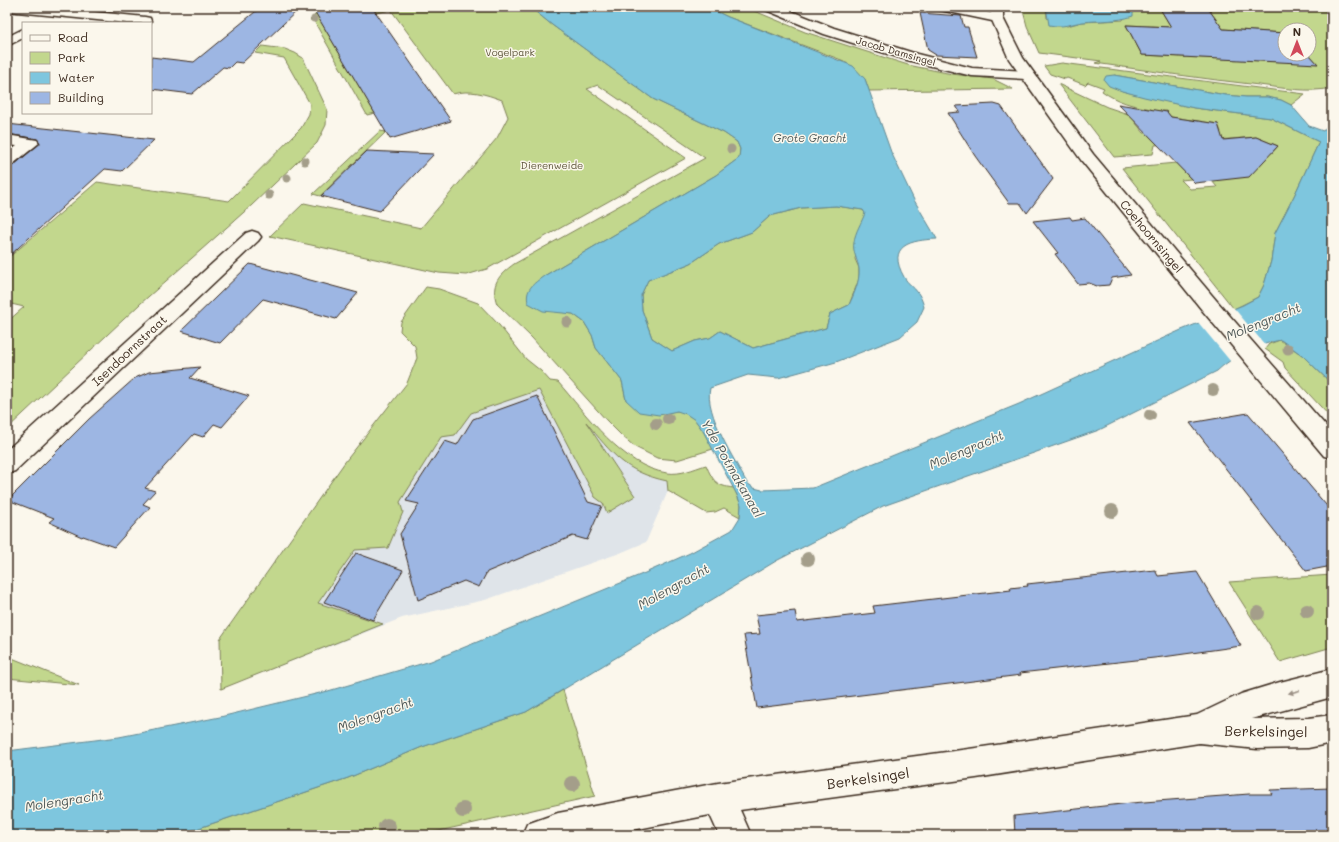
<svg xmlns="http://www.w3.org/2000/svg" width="1339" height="842" font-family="Mali,sans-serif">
	<rect width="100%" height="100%" fill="#fbf7ec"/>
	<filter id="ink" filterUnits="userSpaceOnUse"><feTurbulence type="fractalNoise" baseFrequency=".025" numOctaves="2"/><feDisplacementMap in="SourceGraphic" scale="8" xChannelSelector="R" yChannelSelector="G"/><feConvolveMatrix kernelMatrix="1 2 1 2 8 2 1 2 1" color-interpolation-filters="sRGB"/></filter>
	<g filter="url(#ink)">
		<path fill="#dfe4e9" d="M 541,371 L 582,417 L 608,449 L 653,478 L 667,481 L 668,491 L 646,542 L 620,553 L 485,600 L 402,618 L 221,689 L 220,639 L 345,462 Z"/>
		<g fill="#c2d78d" stroke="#7e8056">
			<path d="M 372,7 L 530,7 L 552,25 L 653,99 L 724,133 L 737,142 L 740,149 L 739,158 L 716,175 L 544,276 L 559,312 L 573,314 L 584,322 L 592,335 L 596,348 L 622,381 L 626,400 C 636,404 647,411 657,414 C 663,415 670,412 675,411 C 695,410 705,435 713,449 L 677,460 L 657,458 L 635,447 L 622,436 L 607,421 L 532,338 L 497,304 C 490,284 499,275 514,264 L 705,158 L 598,85 L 587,89 L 686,158 L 487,269 L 466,275 L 439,273 L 270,236 L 304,203 L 421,228 L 497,138 L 508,117 L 502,100 C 486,94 469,89 453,94 L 391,10 L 376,13 Z"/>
			<path d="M 707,7 L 745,7 L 805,32 L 864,51 L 908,65 L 952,74 L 993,79 L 1013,89 L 869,91 L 865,79 L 844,61 L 728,17 Z"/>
			<path d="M 1022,7 L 1046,7 L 1047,18 L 1067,26 L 1082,22 L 1123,20 L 1127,7 L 1159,7 L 1171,27 L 1126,25 L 1142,55 L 1317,63 L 1309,54 L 1309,30 L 1285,30 L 1285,33 L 1223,29 L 1207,7 L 1332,7 L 1332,88 C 1308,93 1283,88 1259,85 C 1204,79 1150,71 1095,63 L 1101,61 L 1039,53 L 1027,26 Z"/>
			<path d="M 316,14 L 322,15 L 318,17 L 375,113 L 367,115 L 314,21 L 310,20 Z"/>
			<path d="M 262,46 L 285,49 L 295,53 L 303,58 L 327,109 L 326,125 L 317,143 L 252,205 L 140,304 L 7,429 L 7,322 L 24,307 L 7,303 L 7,259 L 97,182 L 229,201 L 301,128 L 309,114 L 310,104 L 284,58 L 255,53 Z"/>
			<path d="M 1062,63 L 1305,94 L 1291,105 L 1281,100 L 1267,97 L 1246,97 L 1226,95 L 1114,75 L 1122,91 L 1194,108 L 1271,118 L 1319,142 L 1294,196 L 1275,233 L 1271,261 L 1264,285 L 1258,297 L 1234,309 L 1122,168 L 1176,163 L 1191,179 L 1181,180 L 1190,189 L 1217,187 L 1212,181 L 1248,147 L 1272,153 L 1278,146 L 1256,137 L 1155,145 L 1153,154 L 1114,157 L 1058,84 L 1107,107 L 1134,116 L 1135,122 L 1144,133 L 1221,132 L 1218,124 L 1171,117 L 1166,111 L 1153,111 L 1151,109 C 1134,106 1117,102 1102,91 L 1104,88 L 1088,82 L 1085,85 L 1067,78 L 1065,79 L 1050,74 L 1044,66 Z"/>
			<path d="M 380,131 L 386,132 L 320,196 L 313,194 Z"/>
			<path d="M 836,206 L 863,210 L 865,213 L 855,259 L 859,268 L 859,279 L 849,305 L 830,314 L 826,328 L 753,348 L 720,331 L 710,338 L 695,341 L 672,351 L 652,338 L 642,310 L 641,295 L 648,280 L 691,263 L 719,244 L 752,232 L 770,216 L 801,208 Z"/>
			<path d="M 426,287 L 439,289 L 478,303 L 499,325 L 526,359 L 541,371 L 550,381 L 558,382 C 586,414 623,467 667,473 C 681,475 693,469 706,465 C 713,481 716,486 734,488 L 741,505 L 740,517 L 724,508 L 715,512 L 706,513 L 668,491 L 667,481 C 625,472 612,454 586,422 L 635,496 L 607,513 L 603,503 L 595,497 L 539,390 L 471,413 L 455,435 L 441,437 L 400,502 L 403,512 L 388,548 L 355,550 L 318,603 L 383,624 L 221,689 L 220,639 L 345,462 L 407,383 L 417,358 L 415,346 L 400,331 L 401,322 Z"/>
			<path d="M 1280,340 L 1302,355 L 1332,384 L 1332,419 L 1285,368 L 1283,362 L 1265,349 L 1269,344 Z"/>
			<path d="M 1332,575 L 1332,647 L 1280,662 L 1229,582 Z"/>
			<path d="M 7,656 L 79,685 L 7,678 Z"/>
			<path d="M 563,690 L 595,796 L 421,835 L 178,835 L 348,778 L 422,747 L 526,712 Z"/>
		</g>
		<g fill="#7ec6de" stroke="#638891" fill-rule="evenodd">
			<path d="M 530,7 L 707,7 L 728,17 L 853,66 L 865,79 L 891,152 L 914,200 L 937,239 C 911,240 886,245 904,277 C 907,283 914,287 918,293 C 921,297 923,303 924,307 L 917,322 L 900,337 L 836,362 L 778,378 L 748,375 L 710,388 C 704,413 735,460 747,483 L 754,488 L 762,490 L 813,488 L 1019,404 L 1179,331 L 1243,305 L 1258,297 L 1264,285 L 1271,261 L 1275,233 L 1294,196 L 1319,142 L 1271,118 L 1194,108 L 1144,97 L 1122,91 L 1109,86 L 1104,80 L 1106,76 L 1114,75 L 1226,95 L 1246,97 L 1267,97 L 1281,100 L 1291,105 L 1309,126 L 1323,131 L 1332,120 L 1332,384 L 1302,355 L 1281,340 C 1261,343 1231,357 1217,371 L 1099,430 L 883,506 L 776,561 L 526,712 L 422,747 L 348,778 L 178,835 L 7,835 L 7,751 L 119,737 L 220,717 L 328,691 L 431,661 L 645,573 L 690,553 L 732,530 L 740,517 L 741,505 L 737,495 L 703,431 L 695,420 L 686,414 L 677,411 L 659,415 L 639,412 L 626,400 L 622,381 L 596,348 L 592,335 L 584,322 L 573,314 L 543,311 L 528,303 C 525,289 533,284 544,276 L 716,175 L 739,158 L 740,149 L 737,142 L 724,133 L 653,99 L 552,25 ZM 836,206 L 863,210 L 865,213 C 862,222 855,232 854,242 C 852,252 858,260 859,269 C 860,281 854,294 849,305 L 830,314 L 826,328 L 753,348 L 720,331 L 710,338 L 695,341 L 672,351 L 652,338 L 642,310 L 641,295 L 648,280 L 691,263 L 719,244 L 752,232 L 770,216 L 801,208 Z"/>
			<path d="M 1046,7 L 1127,7 L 1133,11 L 1133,16 C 1116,22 1100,20 1083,22 C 1069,24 1064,28 1049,25 Z"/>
		</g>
		<path fill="#fbf7ec" d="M 1233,307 L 1266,346 L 1231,362 L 1197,321 Z"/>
		<g fill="#9db6e3" stroke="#3b2a1e">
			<path d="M 261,7 L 301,7 L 242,63 L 235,62 L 229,68 L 223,67 L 192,94 L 151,89 L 151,57 L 194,62 Z"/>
			<path d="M 312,7 L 372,7 L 451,121 L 390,139 Z"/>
			<path d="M 1159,7 L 1207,7 L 1223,29 L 1285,33 L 1285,54 L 1309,54 L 1318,64 L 1142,55 L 1126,25 L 1171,27 Z"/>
			<path d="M 920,13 L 961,16 L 964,27 L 968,27 L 969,31 L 977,57 L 936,55 L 928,50 Z"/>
			<path d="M 994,104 L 1001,106 L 1053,179 L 1027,213 L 1020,203 L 1009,203 L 975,156 L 948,113 L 960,112 L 956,106 Z"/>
			<path d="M 1118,104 L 1167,112 L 1171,117 L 1218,124 L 1223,140 L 1256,137 L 1278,146 L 1249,177 L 1195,183 Z"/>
			<path d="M 7,124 L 154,140 L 122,171 L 105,169 L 7,258 L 7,167 L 14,165 L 40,143 L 37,139 L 7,134 Z"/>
			<path d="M 367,151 L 434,154 L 380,211 L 321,196 Z"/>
			<path d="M 1070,217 L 1072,220 L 1085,218 L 1131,275 L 1112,278 L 1109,285 L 1097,286 L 1089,283 L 1078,284 L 1055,254 L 1058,253 L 1033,221 Z"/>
			<path d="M 250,264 L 325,284 L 358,293 L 336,319 L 263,299 L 220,343 L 181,331 Z"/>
			<path d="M 200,367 L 190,378 L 249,396 L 222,427 L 214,424 L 203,437 L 194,434 L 145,488 L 155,491 L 143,504 L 150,507 L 114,547 L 83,536 L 82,537 L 49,522 L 54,518 L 8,500 L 89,419 L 135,378 L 149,372 Z"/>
			<path d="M 537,396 L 588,502 L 602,506 L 587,540 L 573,536 L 487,572 L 479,587 L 464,581 L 418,600 L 400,534 L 419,504 L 406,501 L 445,441 L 457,445 L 473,419 Z"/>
			<path d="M 1248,413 L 1332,512 L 1332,566 L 1306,571 L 1190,423 Z"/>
			<path d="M 356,553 L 403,570 L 373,620 L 324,602 Z"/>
			<path d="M 1155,570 L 1158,576 L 1197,572 L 1241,646 L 1163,657 L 1020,673 L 1021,675 L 757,708 L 744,635 L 760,634 L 756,615 L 795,611 L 797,622 L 875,613 L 873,606 L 1011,590 L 1010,588 L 1028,586 L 1027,584 Z"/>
			<path d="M 1332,788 L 1332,835 L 1015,835 L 1014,816 L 1131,803 L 1249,794 L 1272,794 L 1270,790 Z"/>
		</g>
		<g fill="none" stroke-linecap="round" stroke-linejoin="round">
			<defs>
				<path id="lane" d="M 934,7 L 958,7 L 997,14 L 1001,16 L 1003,18 L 1001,20 L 997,22 L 940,10 L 936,9 Z"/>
				<g id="street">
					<path d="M 7,7 L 45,7 L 145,17 L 150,18 L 151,21 L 150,23 L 127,23 L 7,11 Z"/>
					<path d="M 764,7 L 781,7 L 834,28 L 917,54 L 972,68 L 1026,71 L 1031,72 L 1033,75 L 1031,78 L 1026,79 L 972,76 L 907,60 L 824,34 L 766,10 Z"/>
					<path d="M 23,29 L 23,38 L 7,46 L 7,37 Z"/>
					<path d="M 7,135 L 37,140 L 39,143 L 13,164 L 7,166 L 7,153 L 17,146 L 7,145 Z"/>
					<path d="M 252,231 L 258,233 L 261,237 L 258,241 L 15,471 L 7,474 L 7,450 L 246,233 Z"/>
					<path d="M 1332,669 L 1332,697 L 1251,719 L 1308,718 L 1332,715 L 1332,743 L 1308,748 L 1257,749 L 1199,743 L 976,778 L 740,810 L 751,835 L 719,835 L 710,815 L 607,835 L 522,835 L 527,824 L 558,813 L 718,783 L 976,748 L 1197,715 L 1241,694 L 1280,682 Z"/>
				</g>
				<path id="secondary" d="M 991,7 L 1003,7 L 1003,18 L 1023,58 L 1093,154 L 1216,300 L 1332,433 L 1332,458 L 1324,456 L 1202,310 L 1081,160 L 1009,59 L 991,18 Z"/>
			</defs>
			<use href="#lane" stroke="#3b2a1e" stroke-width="3"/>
			<use href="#street" stroke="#3b2a1e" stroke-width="3"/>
			<use href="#secondary" stroke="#3b2a1e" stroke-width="3"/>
			<use href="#lane" fill="#fbf7ec" fill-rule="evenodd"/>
			<use href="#street" fill="#fbf7ec" fill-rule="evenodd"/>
			<use href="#secondary" fill="#fbf7ec" fill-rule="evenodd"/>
		</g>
		<g fill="#a49e8a">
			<circle cx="314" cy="19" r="3.5"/>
			<circle cx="731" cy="149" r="4.5"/>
			<circle cx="305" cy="161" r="4.5"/>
			<circle cx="287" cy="178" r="4.5"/>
			<circle cx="269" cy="195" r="4.5"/>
			<circle cx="567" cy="322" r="5.5"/>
			<circle cx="1288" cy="349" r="5.5"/>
			<circle cx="1213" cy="390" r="6"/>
			<circle cx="1150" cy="415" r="6"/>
			<circle cx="668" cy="419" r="6"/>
			<circle cx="656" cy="424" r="6"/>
			<circle cx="1112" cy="511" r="7"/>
			<circle cx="808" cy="559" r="7"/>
			<circle cx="1307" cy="611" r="7"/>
			<circle cx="1258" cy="613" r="7"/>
			<circle cx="572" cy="784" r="8"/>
			<circle cx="463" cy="810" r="8"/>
			<circle cx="387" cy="827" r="9"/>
		</g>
		<defs><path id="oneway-solid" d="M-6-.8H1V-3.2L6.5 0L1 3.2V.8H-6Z"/></defs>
		<use fill="#9b9085" href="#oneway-solid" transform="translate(1294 692) rotate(166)"/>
	</g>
	<g text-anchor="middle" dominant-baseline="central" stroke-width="3" stroke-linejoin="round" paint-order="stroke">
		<g font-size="10" fill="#3b2a1e" stroke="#fbf7ec">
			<text transform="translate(896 51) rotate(16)">Jacob Damsingel</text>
		</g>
		<g font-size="10" fill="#5d553a" stroke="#fbf7ec">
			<text x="510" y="52">Vogelpark</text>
			<text x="552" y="165">Dierenweide</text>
		</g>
		<g font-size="11" font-style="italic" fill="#4f5958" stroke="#fbf7ec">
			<text x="810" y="137">Grote Gracht</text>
		</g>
		<g font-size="12" fill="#3b2a1e" stroke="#fbf7ec">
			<text transform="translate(1152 236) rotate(50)">Coehoornsingel</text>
			<text transform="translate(129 350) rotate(-43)">Isendoornstraat</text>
		</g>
		<g font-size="13" font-style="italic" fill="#4f5958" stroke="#fbf7ec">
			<text transform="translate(1263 321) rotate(-22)">Molengracht</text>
			<text transform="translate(966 449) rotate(-23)">Molengracht</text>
			<text transform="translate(733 468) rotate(60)">Yde Potmakanaal</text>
			<text transform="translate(673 586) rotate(-29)">Molengracht</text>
			<text transform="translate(375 714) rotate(-20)">Molengracht</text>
			<text transform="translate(64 800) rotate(-9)">Molengracht</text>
		</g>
		<g font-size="14" fill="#3b2a1e" stroke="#fbf7ec">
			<text transform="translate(1266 731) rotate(1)">Berkelsingel</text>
			<text transform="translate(868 778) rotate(-8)">Berkelsingel</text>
		</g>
	</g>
	<rect width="1339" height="842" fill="none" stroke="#fbf7ec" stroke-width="24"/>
	<rect x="12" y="12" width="1315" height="818" fill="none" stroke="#3b2a1e" stroke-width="1.5" filter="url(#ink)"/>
	<rect x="22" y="22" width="130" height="92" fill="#fbf7ec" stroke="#aea59a"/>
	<rect x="30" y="35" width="20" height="6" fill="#fbf7ec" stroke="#aea59a"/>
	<text x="58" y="42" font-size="12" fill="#3b2a1e">Road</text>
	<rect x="30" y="52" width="20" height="12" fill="#c2d78d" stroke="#aea59a"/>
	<text x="58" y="62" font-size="12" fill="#3b2a1e">Park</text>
	<rect x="30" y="72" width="20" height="12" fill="#7ec6de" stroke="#aea59a"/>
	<text x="58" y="82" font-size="12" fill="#3b2a1e">Water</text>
	<rect x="30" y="92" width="20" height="12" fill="#9db6e3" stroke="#aea59a"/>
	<text x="58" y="102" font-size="12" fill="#3b2a1e">Building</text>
	<g transform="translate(1297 42)"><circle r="19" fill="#fbf7ec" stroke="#aea59a"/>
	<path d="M0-3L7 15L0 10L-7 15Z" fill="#d1495b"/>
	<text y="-6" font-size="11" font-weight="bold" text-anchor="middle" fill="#3b2a1e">N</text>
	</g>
</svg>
